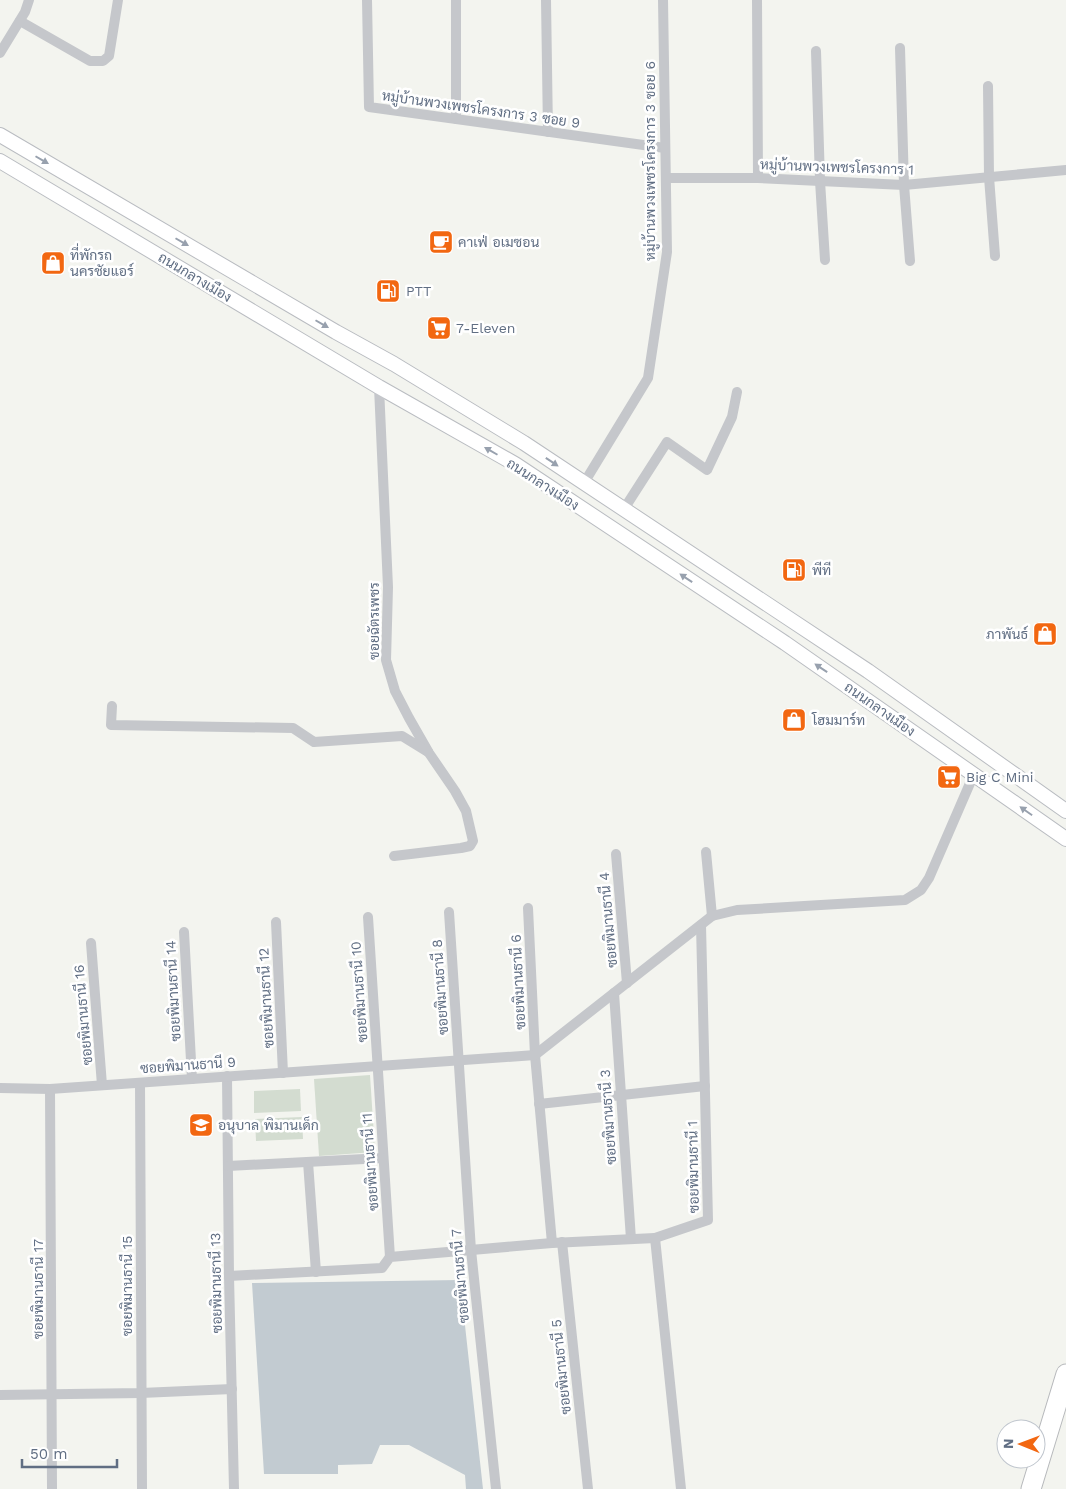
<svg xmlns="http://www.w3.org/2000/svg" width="1066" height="1489" font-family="'Work Sans',Sarabun,sans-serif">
	<rect width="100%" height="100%" fill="#f3f4ef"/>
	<g fill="#d3dcd0">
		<path d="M 370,1075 L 375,1152 L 319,1156 L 314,1079 Z"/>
		<path d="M 300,1089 L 301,1111 L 254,1113 L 254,1091 Z"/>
		<path d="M 302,1117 L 303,1139 L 256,1141 L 255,1119 Z"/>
	</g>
	<path fill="#c2cbd1" d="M 460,1280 L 483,1489 L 466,1489 L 465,1475 L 409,1445 L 380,1445 L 372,1464 L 338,1465 L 338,1474 L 264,1474 L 252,1283 Z"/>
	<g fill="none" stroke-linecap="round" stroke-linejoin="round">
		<defs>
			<g id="secondary">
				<path d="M 0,135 L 336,332 L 394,364 L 524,443 L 868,671 L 1066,811"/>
				<path d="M 0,161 L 379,387 L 515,464 L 785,643 L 1066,839"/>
			</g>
			<path id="highway" d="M 1031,1489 L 1066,1374"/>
		</defs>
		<use href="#secondary" stroke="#b9bcc1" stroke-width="16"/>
		<use href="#highway" stroke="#b7b9bc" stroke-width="21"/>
		<g stroke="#c5c7cb" stroke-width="10">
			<path d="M 367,0 L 369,107 L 665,148"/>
			<path d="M 456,0 L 456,119"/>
			<path d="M 546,0 L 548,132"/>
			<path d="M 757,0 L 758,178"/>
			<path d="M 20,21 L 90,61 L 103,61 L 109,56 L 118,0"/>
			<path d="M 900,48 L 904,185 L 910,261"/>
			<path d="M 816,51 L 820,181 L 825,260"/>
			<path d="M 0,53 L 25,12 L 29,0"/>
			<path d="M 988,86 L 989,177 L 995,256"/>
			<path d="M 666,178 L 758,178 L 904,185 L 1066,170"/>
			<path d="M 379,387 L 388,587 L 386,660 L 395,691 L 409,718 L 429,753 L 455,791 L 466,811 L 473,841 L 470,846 L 461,848 L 394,856"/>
			<path d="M 584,483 L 648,378 L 667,252 L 663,0"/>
			<path d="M 624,509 L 667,442 L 707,470 L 732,417 L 737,392"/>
			<path d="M 112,706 L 111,725 L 293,728 L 314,742 L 402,736 L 428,752"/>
			<path d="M 706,852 L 712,916"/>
			<path d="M 616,854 L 627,983"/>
			<path d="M 528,908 L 535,1055 L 552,1243"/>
			<path d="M 449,912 L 471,1250 L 496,1489"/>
			<path d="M 368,917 L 390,1257"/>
			<path d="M 276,922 L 283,1073"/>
			<path d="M 184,932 L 192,1079"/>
			<path d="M 91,943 L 102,1085"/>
			<path d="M 614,993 L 631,1239"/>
			<path d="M 227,1076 L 229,1276 L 234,1489"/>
			<path d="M 140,1083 L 142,1489"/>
			<path d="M 0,1088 L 50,1089 L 535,1055 L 712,916 L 737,910 L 905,900 L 921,890 L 929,878 L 974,774"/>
			<path d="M 50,1089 L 52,1489"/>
			<path d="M 539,1104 L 705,1086"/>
			<path d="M 308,1162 L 316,1272"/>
			<path d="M 228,1166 L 383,1158"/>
			<path d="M 562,1242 L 588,1489"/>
			<path d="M 229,1276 L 382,1268 L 390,1257 L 552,1243 L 655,1238"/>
			<path d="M 0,1395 L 141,1393 L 232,1389"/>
			<path d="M 681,1489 L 655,1238 L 708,1220 L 701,925"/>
		</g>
		<use href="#secondary" stroke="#fff" stroke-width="14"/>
		<use href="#highway" stroke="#fff" stroke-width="19"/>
	</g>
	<defs><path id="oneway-solid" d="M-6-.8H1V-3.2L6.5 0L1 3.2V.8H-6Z" transform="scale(1.25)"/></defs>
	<g fill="#98a1ae">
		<use href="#oneway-solid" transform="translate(42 160) rotate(30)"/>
		<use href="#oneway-solid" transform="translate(182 242) rotate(30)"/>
		<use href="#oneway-solid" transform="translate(322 324) rotate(30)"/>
		<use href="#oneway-solid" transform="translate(491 451) rotate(-150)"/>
		<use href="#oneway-solid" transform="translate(552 462) rotate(34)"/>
		<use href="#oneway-solid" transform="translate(686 578) rotate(-146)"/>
		<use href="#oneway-solid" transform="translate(821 668) rotate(-146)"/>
		<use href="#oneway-solid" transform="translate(1026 811) rotate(-145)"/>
	</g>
	<defs>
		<symbol id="cafe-square" viewBox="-11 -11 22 22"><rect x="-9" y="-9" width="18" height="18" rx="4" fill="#f26711" stroke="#fff"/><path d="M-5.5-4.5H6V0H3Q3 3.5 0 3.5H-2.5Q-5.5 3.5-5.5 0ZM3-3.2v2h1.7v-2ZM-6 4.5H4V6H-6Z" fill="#fff"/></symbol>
		<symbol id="shop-square" viewBox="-11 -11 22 22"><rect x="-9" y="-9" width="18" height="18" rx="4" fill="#f26711" stroke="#fff"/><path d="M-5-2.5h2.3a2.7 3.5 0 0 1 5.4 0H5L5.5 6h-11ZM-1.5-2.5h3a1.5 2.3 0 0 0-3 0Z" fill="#fff"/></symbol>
		<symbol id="fuel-square" viewBox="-11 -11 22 22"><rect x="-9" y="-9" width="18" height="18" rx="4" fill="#f26711" stroke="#fff"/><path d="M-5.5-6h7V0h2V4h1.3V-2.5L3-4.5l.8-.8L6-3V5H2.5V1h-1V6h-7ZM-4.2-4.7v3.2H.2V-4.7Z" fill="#fff"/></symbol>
		<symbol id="supermarket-square" viewBox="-11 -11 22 22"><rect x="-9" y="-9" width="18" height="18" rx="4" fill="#f26711" stroke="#fff"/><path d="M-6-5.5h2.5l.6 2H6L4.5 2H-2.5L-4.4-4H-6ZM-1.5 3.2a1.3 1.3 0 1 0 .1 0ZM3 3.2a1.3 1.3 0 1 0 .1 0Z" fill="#fff"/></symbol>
		<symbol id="school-square" viewBox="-11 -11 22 22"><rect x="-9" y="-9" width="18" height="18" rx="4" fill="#f26711" stroke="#fff"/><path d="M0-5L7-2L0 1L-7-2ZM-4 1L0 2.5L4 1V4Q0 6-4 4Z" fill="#fff"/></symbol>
	</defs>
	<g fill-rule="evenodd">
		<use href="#cafe-square" x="427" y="228" width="28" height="28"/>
		<use href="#shop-square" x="39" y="249" width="28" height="28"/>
		<use href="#fuel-square" x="374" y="277" width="28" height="28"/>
		<use href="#supermarket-square" x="425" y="314" width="28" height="28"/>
		<use href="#fuel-square" x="780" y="556" width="28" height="28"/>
		<use href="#shop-square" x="1031" y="620" width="28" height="28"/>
		<use href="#shop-square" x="780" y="706" width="28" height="28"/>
		<use href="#supermarket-square" x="935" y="763" width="28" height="28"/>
		<use href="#school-square" x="187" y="1111" width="28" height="28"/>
	</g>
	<g text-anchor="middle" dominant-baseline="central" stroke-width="5" stroke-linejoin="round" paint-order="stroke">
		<g font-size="14" fill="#606e83" stroke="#fff">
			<text transform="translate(481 109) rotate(8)">หมู่บ้านพวงเพชรโครงการ 3 ซอย 9</text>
			<text transform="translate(650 161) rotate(-90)">หมู่บ้านพวงเพชรโครงการ 3 ซอย 6</text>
			<text transform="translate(837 167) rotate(2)">หมู่บ้านพวงเพชรโครงการ 1</text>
			<text transform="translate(195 277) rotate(31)">ถนนกลางเมือง</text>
			<text transform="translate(543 484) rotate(33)">ถนนกลางเมือง</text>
			<text transform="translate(374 621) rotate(-90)">ซอยฉัตรเพชร</text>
			<text transform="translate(880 709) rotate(35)">ถนนกลางเมือง</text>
			<text transform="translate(608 920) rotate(-95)">ซอยพิมานธานี 4</text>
			<text transform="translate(518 982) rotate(-93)">ซอยพิมานธานี 6</text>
			<text transform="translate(440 987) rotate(-94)">ซอยพิมานธานี 8</text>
			<text transform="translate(173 991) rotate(-93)">ซอยพิมานธานี 14</text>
			<text transform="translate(359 992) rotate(-94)">ซอยพิมานธานี 10</text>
			<text transform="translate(266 998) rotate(-93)">ซอยพิมานธานี 12</text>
			<text transform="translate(83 1015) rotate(-95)">ซอยพิมานธานี 16</text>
			<text transform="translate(188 1065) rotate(-4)">ซอยพิมานธานี 9</text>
			<text transform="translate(608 1117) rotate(-94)">ซอยพิมานธานี 3</text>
			<text transform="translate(370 1162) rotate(-94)">ซอยพิมานธานี 11</text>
			<text transform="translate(693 1167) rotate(-91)">ซอยพิมานธานี 1</text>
			<text transform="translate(460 1276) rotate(-95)">ซอยพิมานธานี 7</text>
			<text transform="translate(216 1283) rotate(-91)">ซอยพิมานธานี 13</text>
			<text transform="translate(127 1286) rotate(-90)">ซอยพิมานธานี 15</text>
			<text transform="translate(38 1289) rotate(-90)">ซอยพิมานธานี 17</text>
			<text transform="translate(561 1367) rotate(-96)">ซอยพิมานธานี 5</text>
		</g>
		<g font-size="14" fill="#606e83" stroke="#fff" text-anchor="start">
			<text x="458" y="242">คาเฟ่ อเมซอน</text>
			<text x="70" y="255">ที่พักรถ<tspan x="70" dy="16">นครชัยแอร์</tspan></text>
			<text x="406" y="291">PTT</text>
			<text x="456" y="328">7-Eleven</text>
			<text x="812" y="570">พีที</text>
			<text x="1028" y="634" text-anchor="end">ภาพันธ์</text>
			<text x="812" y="720">โฮมมาร์ท</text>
			<text x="966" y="777">Big C Mini</text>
			<text x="218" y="1125">อนุบาล พิมานเด็ก</text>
		</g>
	</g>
	<g transform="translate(1021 1444) rotate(271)"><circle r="24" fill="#ffffff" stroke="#bfc5cd"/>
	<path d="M0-4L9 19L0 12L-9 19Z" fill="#f26711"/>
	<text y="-8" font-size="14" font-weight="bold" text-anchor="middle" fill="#606e83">N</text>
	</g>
	<path d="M22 1459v8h95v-8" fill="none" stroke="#606e83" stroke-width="2.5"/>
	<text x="30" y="1459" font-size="15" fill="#606e83" stroke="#ffffff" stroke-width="4" paint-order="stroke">50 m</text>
</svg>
